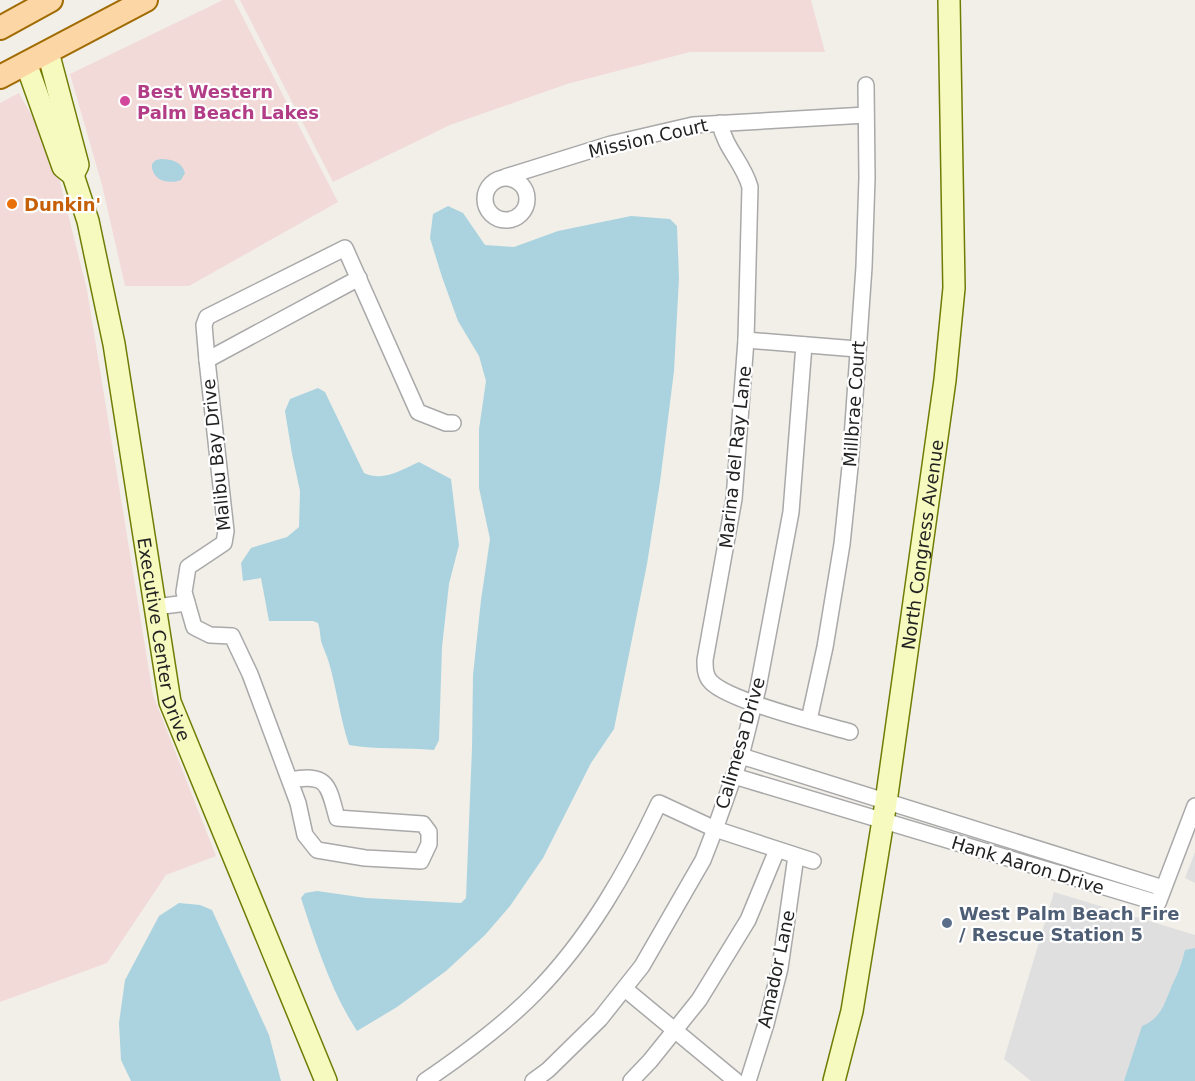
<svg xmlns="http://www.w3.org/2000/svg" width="1195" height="1081" font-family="'DejaVu Sans',sans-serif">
	<rect width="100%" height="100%" fill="#f2efe9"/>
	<g fill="#e0dfdf">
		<path d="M 1195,852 L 1195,883 L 1185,878 Z"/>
		<path d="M 1054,892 L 1195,935 L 1195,1081 L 1031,1081 L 1004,1059 Z"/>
	</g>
	<g fill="#f2dad9">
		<path d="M 223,0 L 234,0 L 338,202 L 189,286 L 125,286 L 102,185 L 70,74 Z"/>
		<path d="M 240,0 L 811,0 L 825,52 L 690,52 L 567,84 L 450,125 L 333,182 Z"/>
		<path d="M 19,93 L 53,154 L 87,290 L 153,695 L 216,856 L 166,875 L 107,963 L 0,1002 L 0,103 Z"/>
	</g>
	<g fill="#aad3df">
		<path d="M 161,159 C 172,159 182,162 185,173 L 181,180 C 168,185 151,180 152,164 L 156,160 Z"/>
		<path d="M 448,206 L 463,213 L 485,245 L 514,247 L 558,231 L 631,216 L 670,219 L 677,226 L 679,278 L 674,371 L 660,482 L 647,564 L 614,729 L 591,763 L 543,858 L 510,906 L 485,935 L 446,971 L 397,1007 L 357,1031 C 331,991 316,944 301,898 L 305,893 L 317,891 L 366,898 L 461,903 L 466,898 L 472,748 L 473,675 L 481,600 L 490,539 L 479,488 L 479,429 L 486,381 L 479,356 L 458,321 L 442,277 L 430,238 L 433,214 Z"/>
		<path d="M 318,388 L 325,392 L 364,473 C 384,482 401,470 419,462 L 451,479 L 459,545 L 449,584 L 442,647 L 439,740 L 434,750 C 406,747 376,750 349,745 C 340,718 337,690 329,663 C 327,655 323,648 321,641 C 320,634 320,629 318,623 L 313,621 L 269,621 L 261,578 L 243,581 L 241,563 L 251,548 L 287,537 L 299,527 L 300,491 L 292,454 L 285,411 L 290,399 Z"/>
		<path d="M 179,903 L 200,905 L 212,910 L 269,1035 L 281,1081 L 131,1081 L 121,1060 L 119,1023 L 125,980 L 159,916 Z"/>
		<path d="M 1195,948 L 1195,1081 L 1124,1081 L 1142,1026 C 1163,1018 1165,1000 1174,981 C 1179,971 1182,962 1185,950 Z"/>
	</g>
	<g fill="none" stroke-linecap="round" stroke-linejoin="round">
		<defs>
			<g id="street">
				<path d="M 720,123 C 725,149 743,162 750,187 L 746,340 L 734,499 L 705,660 C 705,668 705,676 711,682 C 729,701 822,724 850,732"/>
				<path d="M 505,177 L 611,144 L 693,125 L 866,115"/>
				<circle cx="506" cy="199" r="21"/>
				<path d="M 746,340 L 857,349"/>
				<path d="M 207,360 L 359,278"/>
				<path d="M 155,607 L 187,603"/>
				<path d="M 809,720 L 825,647 L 842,544 L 850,467 L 864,267 L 867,178 L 866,85"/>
				<path d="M 741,756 L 1163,888"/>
				<path d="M 734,776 L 1158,903 L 1195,806"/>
				<path d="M 290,780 C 328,773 328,785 337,818 L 423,824 L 429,832 L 429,844 L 421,861 L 365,858 L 317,850 L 305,835 L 298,803 L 250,674 L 232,636 L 210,635 L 194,627 L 184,592 L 188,567 L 224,543 L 226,531 L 207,360 L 204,325 L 207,317 L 345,248 L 418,412 L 446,423 L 453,423"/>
				<path d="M 625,989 L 736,1081"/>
				<path d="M 425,1081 C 463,1055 503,1026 535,993 C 589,938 627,871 659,803 L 715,829 L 813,861"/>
				<path d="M 533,1081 L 548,1070 L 600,1019 L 642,966 L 703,860 L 715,829 L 741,756 L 758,688 L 791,512 L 804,345"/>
				<path d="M 631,1081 L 650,1061 L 699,1000 L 748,920 L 777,850"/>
				<path d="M 748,1081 L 766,1024 L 780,968 L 796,856"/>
			</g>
			<g id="secondary">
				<path d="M 48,52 L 78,165 L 73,175"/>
				<path id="s1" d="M 26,63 L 63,167 L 73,175 L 88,221 L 114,344 L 170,702 L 326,1081"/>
				<path id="s2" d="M 834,1081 L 852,1011 L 886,802 L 945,380 L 954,288 L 949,0"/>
			</g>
			<g id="primary">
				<path d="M 0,28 L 51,0"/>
				<path d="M 0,77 L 146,0"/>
			</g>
		</defs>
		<use href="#street" stroke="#a9a9a9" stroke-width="18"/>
		<use href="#secondary" stroke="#707d05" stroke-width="24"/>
		<use href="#primary" stroke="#a06b00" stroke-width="26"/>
		<use href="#street" stroke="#fff" stroke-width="15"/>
		<use href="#secondary" stroke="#f7fabf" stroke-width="21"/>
		<use href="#primary" stroke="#fcd6a4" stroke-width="22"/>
	</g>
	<circle fill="#d1479c" stroke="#fff" stroke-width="2" cx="125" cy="101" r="6"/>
	<circle fill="#e8710a" stroke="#fff" stroke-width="2" cx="12" cy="204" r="6"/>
	<circle fill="#5c6f8a" stroke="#fff" stroke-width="2" cx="947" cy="923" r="6"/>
	<g text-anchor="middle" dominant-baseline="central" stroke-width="4.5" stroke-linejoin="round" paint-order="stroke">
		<g font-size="18" font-weight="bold" fill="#b23c85" stroke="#fff" text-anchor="start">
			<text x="137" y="91">Best Western<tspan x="137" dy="21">Palm Beach Lakes</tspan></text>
		</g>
		<g font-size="18" fill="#222" stroke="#fff">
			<text transform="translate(648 138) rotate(-13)">Mission Court</text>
			<text transform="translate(854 404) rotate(-86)">Millbrae Court</text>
			<text transform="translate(216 455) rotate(-96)">Malibu Bay Drive</text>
			<text transform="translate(735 457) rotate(-84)">Marina del Ray Lane</text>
			<text stroke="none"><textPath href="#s2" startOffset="544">North Congress Avenue</textPath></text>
			<text stroke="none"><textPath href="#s1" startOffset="597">Executive Center Drive</textPath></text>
			<text transform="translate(740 743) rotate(-74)">Calimesa Drive</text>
			<text transform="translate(1028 865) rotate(17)">Hank Aaron Drive</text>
			<text transform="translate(776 969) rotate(-78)">Amador Lane</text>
		</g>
		<g font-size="18" font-weight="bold" fill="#c56008" stroke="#fff" text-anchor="start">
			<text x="24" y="204">Dunkin'</text>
		</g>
		<g font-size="18" font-weight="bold" fill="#4e5e75" stroke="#fff" text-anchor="start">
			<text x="959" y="913">West Palm Beach Fire<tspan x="959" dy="21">/ Rescue Station 5</tspan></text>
		</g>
	</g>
</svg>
